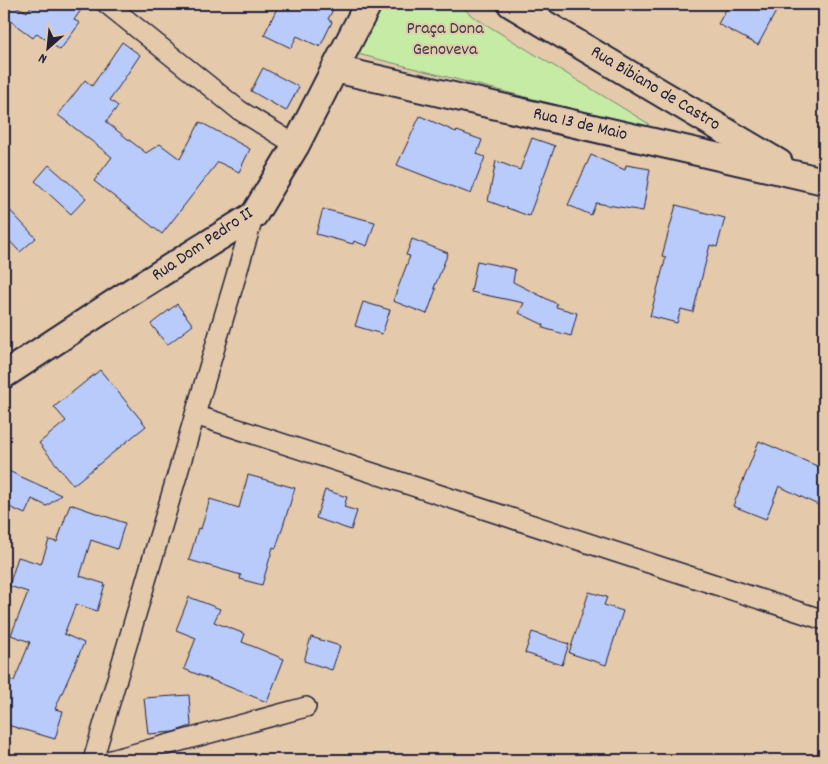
<svg xmlns="http://www.w3.org/2000/svg" width="828" height="764" font-family="Dekko,sans-serif">
	<rect width="100%" height="100%" fill="#e4c9ab"/>
	<filter id="ink" filterUnits="userSpaceOnUse"><feTurbulence type="fractalNoise" baseFrequency=".02" numOctaves="2"/><feDisplacementMap in="SourceGraphic" scale="10" xChannelSelector="R" yChannelSelector="G"/><feConvolveMatrix kernelMatrix="1 2 1 2 8 2 1 2 1" color-interpolation-filters="sRGB"/></filter>
	<g filter="url(#ink)">
		<path fill="#c6eba5" stroke="#748670" d="M 381,4 L 459,4 L 472,16 L 649,124 L 646,128 L 358,54 Z"/>
		<g fill="#b9cbfb" stroke="#22223b">
			<path d="M 4,4 L 11,4 L 27,12 L 33,4 L 85,4 L 74,20 L 80,23 L 60,50 L 37,33 L 33,38 L 4,16 Z"/>
			<path d="M 279,4 L 336,4 L 328,19 L 332,22 L 320,47 L 297,36 L 291,48 L 264,35 Z"/>
			<path d="M 729,4 L 780,4 L 758,45 L 718,24 Z"/>
			<path d="M 122,42 L 140,55 L 110,100 L 118,106 L 106,122 L 146,153 L 160,144 L 180,159 L 200,122 L 250,149 L 239,172 L 218,162 L 162,234 L 94,181 L 112,157 L 58,115 L 85,80 L 92,86 Z"/>
			<path d="M 263,68 L 299,87 L 286,111 L 251,91 Z"/>
			<path d="M 420,116 L 456,132 L 457,131 L 482,140 L 477,154 L 485,157 L 471,194 L 397,165 Z"/>
			<path d="M 532,138 L 555,146 L 529,216 L 488,201 L 496,161 L 520,170 Z"/>
			<path d="M 591,155 L 625,170 L 626,165 L 650,169 L 643,211 L 596,203 L 591,215 L 568,205 Z"/>
			<path d="M 49,165 L 86,198 L 71,214 L 35,181 Z"/>
			<path d="M 4,204 L 36,238 L 20,252 L 4,235 Z"/>
			<path d="M 676,205 L 725,218 L 717,247 L 710,245 L 693,312 L 681,309 L 677,323 L 650,316 L 666,257 L 662,256 Z"/>
			<path d="M 323,209 L 375,222 L 367,246 L 354,241 L 353,244 L 316,234 Z"/>
			<path d="M 412,239 L 448,253 L 434,288 L 436,289 L 427,314 L 393,301 L 410,256 L 406,255 Z"/>
			<path d="M 477,261 L 515,269 L 513,282 L 557,304 L 556,307 L 577,313 L 571,336 L 543,328 L 544,325 L 519,313 L 524,303 L 471,292 Z"/>
			<path d="M 363,302 L 390,310 L 382,334 L 355,326 Z"/>
			<path d="M 177,304 L 193,325 L 167,345 L 151,324 Z"/>
			<path d="M 100,370 L 146,426 L 73,485 L 39,443 L 66,421 L 54,407 Z"/>
			<path d="M 759,441 L 824,469 L 824,492 L 818,505 L 779,486 L 766,519 L 733,506 Z"/>
			<path d="M 4,469 L 61,495 L 47,506 L 32,499 L 25,514 L 5,505 L 10,493 L 4,490 Z"/>
			<path d="M 248,475 L 295,488 L 276,548 L 273,547 L 262,585 L 240,579 L 241,575 L 189,560 L 198,528 L 201,529 L 210,499 L 239,508 Z"/>
			<path d="M 325,490 L 347,497 L 344,507 L 357,511 L 351,530 L 316,518 Z"/>
			<path d="M 70,504 L 125,523 L 117,549 L 91,540 L 80,576 L 105,584 L 97,611 L 76,604 L 64,634 L 84,643 L 55,709 L 63,711 L 55,739 L 4,724 L 4,678 L 14,681 L 30,642 L 11,635 L 28,592 L 9,586 L 18,557 L 41,564 L 49,540 L 57,542 Z"/>
			<path d="M 589,592 L 607,597 L 604,605 L 623,611 L 606,665 L 569,653 Z"/>
			<path d="M 189,597 L 220,609 L 214,622 L 245,634 L 242,642 L 284,659 L 267,702 L 184,669 L 196,638 L 176,630 Z"/>
			<path d="M 532,632 L 569,644 L 562,665 L 525,653 Z"/>
			<path d="M 311,637 L 340,646 L 332,670 L 304,661 Z"/>
			<path d="M 189,695 L 191,726 L 173,732 L 148,734 L 144,698 Z"/>
		</g>
		<g fill="none" stroke-linecap="round" stroke-linejoin="round">
			<defs>
				<g id="street">
					<path d="M 107,4 L 239,110 L 296,145"/>
					<path d="M 195,415 L 824,620"/>
					<path d="M 93,760 L 254,215"/>
					<path d="M 111,760 L 306,707"/>
				</g>
				<g id="secondary">
					<path d="M 511,4 L 779,163"/>
					<path d="M 335,69 L 824,181"/>
					<path d="M 4,375 L 123,297 L 254,215 L 296,145 L 368,4"/>
				</g>
			</defs>
			<use href="#street" stroke="#22223b" stroke-width="22"/>
			<use href="#secondary" stroke="#22223b" stroke-width="30"/>
			<use href="#street" stroke="#e4c9ab" stroke-width="19"/>
			<use href="#secondary" stroke="#e4c9ab" stroke-width="26"/>
		</g>
	</g>
	<g text-anchor="middle" dominant-baseline="central" stroke-width="4" stroke-linejoin="round" paint-order="stroke">
		<g font-size="18" fill="#3b404b" stroke="#e4c9ab">
			<text x="445" y="29">Praça Dona<tspan x="445" dy="21">Genoveva</tspan></text>
		</g>
		<g font-size="18" fill="#22223b" stroke="#e4c9ab">
			<text transform="translate(655 89) rotate(31)">Rua Bibiano de Castro</text>
			<text transform="translate(580 125) rotate(13)">Rua 13 de Maio</text>
			<text transform="translate(203 245) rotate(-34)">Rua Dom Pedro II</text>
		</g>
	</g>
	<rect width="828" height="764" fill="none" stroke="#e4c9ab" stroke-width="20"/>
	<rect x="10" y="10" width="808" height="744" fill="none" stroke="#22223b" stroke-width="2" filter="url(#ink)"/>
	<g transform="translate(48 48) rotate(207)" stroke="#e4c9ab" stroke-width="4" paint-order="stroke">
	<path d="M0-4L9 19L0 12L-9 19Z" fill="#22223b"/>
	<text y="-8" font-size="14" font-weight="bold" text-anchor="middle" fill="#22223b">N</text>
	</g>
</svg>
